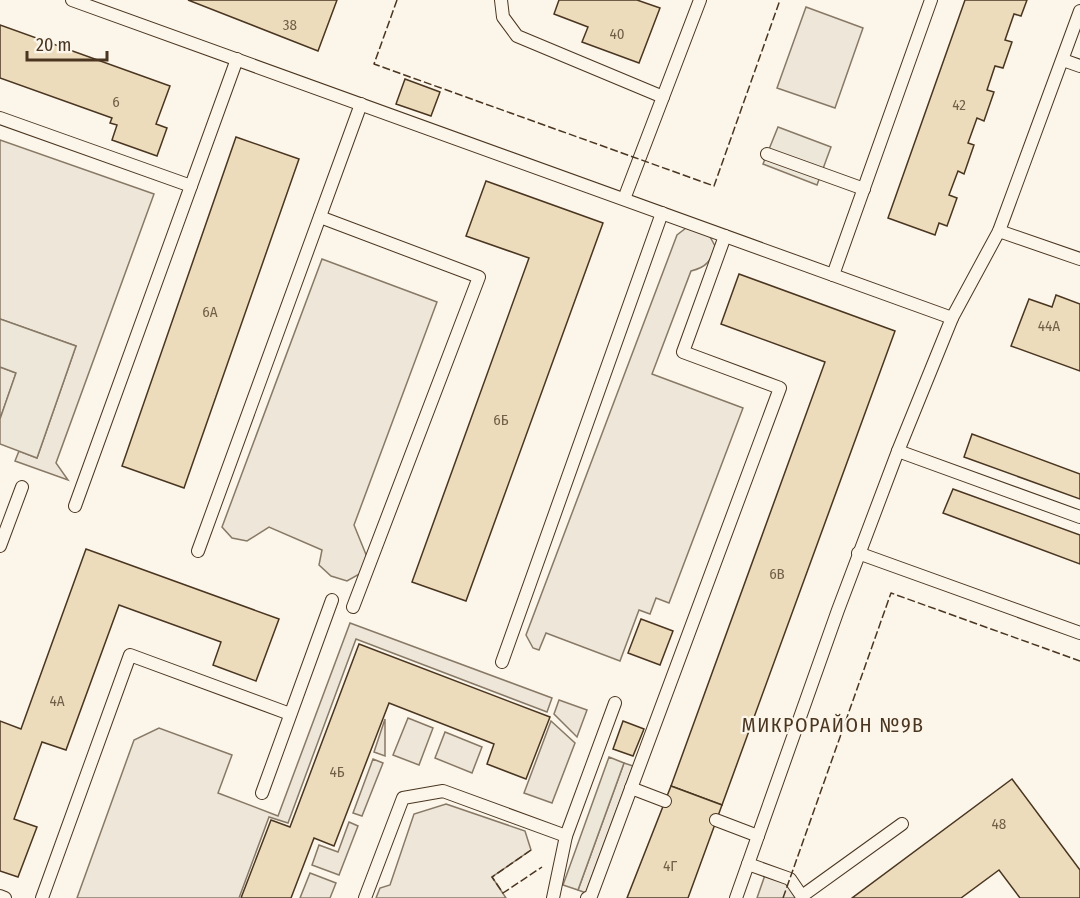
<svg xmlns="http://www.w3.org/2000/svg" width="1080" height="898" font-family="'Fira Sans Condensed',sans-serif">
	<rect width="100%" height="100%" fill="#fbf6e9"/>
	<g fill="#ede6d9" stroke="#887966" stroke-width="1.5">
		<path d="M 806,7 L 863,28 L 835,108 L 777,88 Z"/>
		<path d="M 0,140 L 154,194 L 56,463 L 68,480 L 15,461 L 19,451 L 37,458 L 76,346 L 0,319 Z"/>
		<path d="M 686,228 L 709,235 L 715,246 C 711,261 707,267 691,271 L 652,374 L 743,408 L 669,603 L 656,598 L 650,614 L 639,610 L 620,661 L 546,633 L 539,650 L 533,648 L 526,635 L 677,235 Z"/>
		<path d="M 322,259 L 437,302 L 354,525 L 367,557 L 363,572 L 347,581 L 331,576 L 319,565 L 322,550 L 269,527 L 247,541 L 232,538 L 222,527 Z"/>
		<path d="M 0,367 L 16,373 L 0,419 Z"/>
		<path d="M 350,623 L 552,698 L 547,712 L 356,639 L 288,823 L 269,817 L 239,898 L 77,898 L 134,740 L 159,728 L 232,755 L 218,793 L 278,816 Z"/>
		<path d="M 559,700 L 587,710 L 577,737 L 554,714 Z"/>
		<path d="M 408,718 L 433,728 L 419,765 L 393,755 Z"/>
		<path d="M 385,719 L 385,756 L 374,752 Z"/>
		<path d="M 551,721 L 575,743 L 552,803 L 524,793 Z"/>
		<path d="M 445,732 L 482,747 L 472,773 L 435,758 Z"/>
		<path d="M 373,759 L 383,763 L 362,816 L 353,813 Z"/>
		<path d="M 624,763 L 633,766 L 586,893 L 578,890 Z"/>
		<path d="M 446,804 L 525,831 L 531,850 L 492,877 L 506,898 L 376,898 L 380,888 L 390,885 L 414,814 Z"/>
		<path d="M 349,822 L 358,826 L 339,875 L 312,865 L 319,845 L 338,852 Z"/>
		<path d="M 310,873 L 336,883 L 330,898 L 300,898 Z"/>
		<path d="M 765,875 L 788,883 L 799,898 L 757,898 Z"/>
	</g>
	<g fill="#ede7d9" stroke="#887966" stroke-width="1.5">
		<path d="M 778,127 L 831,147 L 817,185 L 763,164 Z"/>
		<path d="M 0,319 L 76,346 L 37,458 L 0,444 L 0,419 L 16,373 L 0,367 Z"/>
		<path d="M 609,757 L 624,763 L 578,890 L 563,885 Z"/>
	</g>
	<g fill="#ecdcbc" stroke="#4a3520" stroke-width="1.5">
		<path d="M 188,0 L 337,0 L 318,51 Z"/>
		<path d="M 559,0 L 637,0 L 660,8 L 639,63 L 582,42 L 588,27 L 554,14 Z"/>
		<path d="M 965,0 L 1027,0 L 1021,16 L 1014,14 L 1005,40 L 1012,42 L 1003,68 L 995,66 L 987,90 L 994,92 L 984,121 L 977,118 L 968,143 L 974,145 L 964,174 L 958,171 L 949,195 L 957,198 L 947,226 L 939,223 L 935,235 L 888,218 Z"/>
		<path d="M 0,25 L 170,86 L 156,124 L 167,128 L 157,156 L 112,140 L 117,125 L 110,123 L 112,118 L 0,78 Z"/>
		<path d="M 405,79 L 440,92 L 431,116 L 396,104 Z"/>
		<path d="M 236,137 L 299,159 L 184,488 L 122,466 Z"/>
		<path d="M 486,181 L 603,223 L 466,601 L 412,582 L 529,258 L 466,236 Z"/>
		<path d="M 739,274 L 895,331 L 722,805 L 671,786 L 825,362 L 721,324 Z"/>
		<path d="M 1056,295 L 1080,304 L 1080,371 L 1011,346 L 1029,299 L 1052,307 Z"/>
		<path d="M 972,434 L 1080,474 L 1080,499 L 964,457 Z"/>
		<path d="M 953,489 L 1080,535 L 1080,564 L 943,513 Z"/>
		<path d="M 86,549 L 279,619 L 256,681 L 213,665 L 221,642 L 119,605 L 66,750 L 42,742 L 14,819 L 37,827 L 18,877 L 0,871 L 0,721 L 21,729 Z"/>
		<path d="M 641,619 L 673,631 L 660,665 L 628,653 Z"/>
		<path d="M 359,644 L 550,717 L 526,779 L 487,764 L 494,744 L 389,703 L 334,846 L 314,838 L 291,898 L 241,898 L 271,820 L 290,827 Z"/>
		<path d="M 623,721 L 644,729 L 633,756 L 613,749 Z"/>
		<path d="M 1012,779 L 1080,870 L 1080,898 L 1020,898 L 999,870 L 961,898 L 852,898 Z"/>
		<path d="M 671,786 L 722,805 L 688,898 L 627,898 Z"/>
	</g>
	<g fill="none" stroke-linecap="round" stroke-linejoin="round">
		<defs>
			<g id="service">
				<path d="M 72,0 L 952,318"/>
				<path d="M 501,0 L 503,17 L 517,36 L 663,97"/>
				<path d="M 1063,60 L 1080,66"/>
				<path d="M 0,118 L 191,186"/>
				<path d="M 767,154 L 864,189"/>
				<path d="M 624,199 L 700,0"/>
				<path d="M 320,217 L 479,277 L 353,607"/>
				<path d="M 999,231 L 1080,259"/>
				<path d="M 833,275 L 931,0"/>
				<path d="M 898,451 L 1080,517"/>
				<path d="M 75,506 L 237,59"/>
				<path d="M 0,546 L 22,487"/>
				<path d="M 198,551 L 361,104"/>
				<path d="M 858,553 L 1080,633"/>
				<path d="M 502,662 L 662,213"/>
				<path d="M 631,788 L 665,801"/>
				<path d="M 262,793 L 332,600"/>
				<path d="M 716,820 L 758,836"/>
				<path d="M 748,864 L 790,879 L 803,898"/>
				<path d="M 0,896 L 5,898"/>
				<path d="M 802,896 L 902,824"/>
				<path d="M 42,898 L 130,655 L 290,714"/>
				<path d="M 365,898 L 403,798 L 443,791 L 566,836"/>
				<path d="M 553,898 L 566,836 L 615,703"/>
				<path d="M 587,898 L 591,896 L 780,388 L 683,352 L 725,236"/>
				<path d="M 736,898 L 838,610 L 898,451 L 952,318 L 999,231 L 1080,11"/>
			</g>
		</defs>
		<use href="#service" stroke="#4a3520" stroke-width="14"/>
		<use href="#service" stroke="#fbf6e9" stroke-width="12"/>
		<g stroke="#4a3520" stroke-width="1.5" stroke-dasharray="8 3" stroke-linecap="butt">
			<path d="M 397,0 L 374,64 L 714,186 L 780,0"/>
			<path d="M 531,850 L 492,877 L 503,893 L 542,867"/>
			<path d="M 783,898 L 891,593 L 1080,661"/>
		</g>
	</g>
	<g text-anchor="middle" dominant-baseline="central" stroke-width="4.5" stroke-linejoin="round" paint-order="stroke">
		<g font-size="15" fill="#725f47">
			<text x="290" y="25">38</text>
			<text x="617" y="34">40</text>
			<text x="116" y="102">6</text>
			<text x="959" y="105">42</text>
			<text x="210" y="312">6А</text>
			<text x="1049" y="326">44А</text>
			<text x="501" y="420">6Б</text>
			<text x="777" y="574">6В</text>
			<text x="57" y="701">4А</text>
			<text x="337" y="772">4Б</text>
			<text x="999" y="824">48</text>
			<text x="670" y="866">4Г</text>
		</g>
		<g font-size="20" letter-spacing="1.5" fill="#4a3520" stroke="#fbf6e9">
			<text x="833" y="725">МИКРОРАЙОН №9В</text>
		</g>
	</g>
	<path d="M27 51v9h80v-9" fill="none" stroke="#4a3520" stroke-width="3"/>
	<text x="36" y="51" font-size="18" fill="#4a3520" stroke="#fbf6e9" stroke-width="4.5" paint-order="stroke">20 m</text>
</svg>
